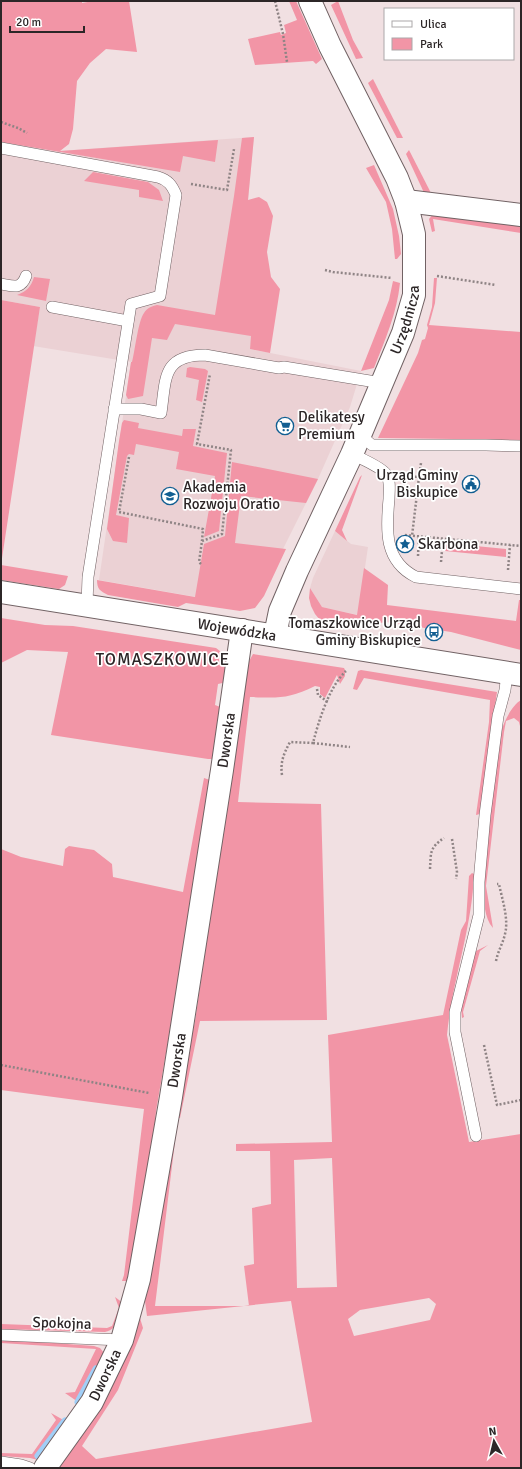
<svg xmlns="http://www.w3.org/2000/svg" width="522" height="1469" font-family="Signika,sans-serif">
	<rect width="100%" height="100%" fill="#f1e0e2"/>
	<g fill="#ebd1d4">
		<path d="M 254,137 L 248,200 L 263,266 L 250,349 L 361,371 L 350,407 L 318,479 L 254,607 L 99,580 L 131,362 L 33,346 L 40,307 L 1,300 L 1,139 L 59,151 Z"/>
		<path d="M 335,531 L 351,544 L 368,547 L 358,615 L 322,607 L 310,588 L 313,578 Z"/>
	</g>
	<g fill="#f295a6" fill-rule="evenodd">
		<path d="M 1,1 L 82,1 L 82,3 L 93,1 L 129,1 L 137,52 L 106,49 L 90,63 L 77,81 L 73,129 L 69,144 L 60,151 L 218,140 L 215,162 L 183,156 L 180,172 L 1,142 Z"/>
		<path d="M 289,1 L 296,1 L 322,59 L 316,64 L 313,61 L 255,65 L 248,39 L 280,32 L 281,35 L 286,33 L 284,25 L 297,20 Z"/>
		<path d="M 338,1 L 353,40 L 363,58 L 356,59 L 331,5 Z"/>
		<path d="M 373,79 L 403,138 L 397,138 L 368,83 Z"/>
		<path d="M 254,137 L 248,200 L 259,197 L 267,202 L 273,216 L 267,252 L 271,277 L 280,289 L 270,353 L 250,349 L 251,336 L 175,324 L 167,340 L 152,338 L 143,396 L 128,399 L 126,395 L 131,362 L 132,362 C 135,351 138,321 144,313 C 147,308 152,306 157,305 L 215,315 L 234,196 L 242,138 Z"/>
		<path d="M 409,150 L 432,195 L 426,197 L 406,154 Z"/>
		<path d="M 374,165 L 393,209 L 399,236 L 401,254 L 397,259 L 395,259 L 392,229 L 386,202 L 366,168 Z"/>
		<path d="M 93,172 L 148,182 L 159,190 L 163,201 L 139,197 L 139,190 L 84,181 Z"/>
		<path d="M 434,213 L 521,222 L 521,233 L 433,219 L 435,231 L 432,232 L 429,219 Z"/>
		<path d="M 34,277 L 50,279 L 46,301 L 17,295 C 27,291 31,287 34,277 Z"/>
		<path d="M 434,278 L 437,278 L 435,303 L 429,325 L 521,332 L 521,440 L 378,438 L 418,353 L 422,340 L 425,339 L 428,328 L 427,325 L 432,307 Z"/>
		<path d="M 393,281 L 400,283 C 397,313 385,340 374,368 L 361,371 L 389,300 Z"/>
		<path d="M 1,300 L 40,307 L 1,565 L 68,576 L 65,585 L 59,589 L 1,580 Z"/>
		<path d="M 190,367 L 205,369 L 208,371 L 202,402 L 196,400 L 199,380 L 186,377 L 187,368 Z"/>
		<path d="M 124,420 L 139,423 L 138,428 L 182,436 L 183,429 L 196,429 L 193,446 L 227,453 L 219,531 L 204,537 L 215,476 L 176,469 L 179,452 L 136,444 L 134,455 L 129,454 L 127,456 L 116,515 L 129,518 L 127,543 L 113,541 L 107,529 L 119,441 L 122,423 Z"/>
		<path d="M 232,462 L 318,479 L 306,503 L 241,496 L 235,543 L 286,549 L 264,596 L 255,608 L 240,611 L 186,603 L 178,607 L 108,595 C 100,591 97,589 97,580 L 195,597 L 204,544 L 225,536 Z"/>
		<path d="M 362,475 L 342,530 L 347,541 L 335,531 L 360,477 Z"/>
		<path d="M 445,543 L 506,549 L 506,557 L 445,551 Z"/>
		<path d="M 364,568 L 388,585 L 387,605 L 516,621 L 519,600 L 521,600 L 521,650 L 451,632 L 386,622 L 361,626 L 326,622 L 320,620 L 315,614 L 311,606 L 309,598 L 310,588 L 322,607 L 357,615 Z"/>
		<path d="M 1,618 L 45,625 L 73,626 L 216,648 L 229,658 L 227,682 L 218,684 L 215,705 L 223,708 L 216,759 L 208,759 L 51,735 L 68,652 L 27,650 L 1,663 Z"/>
		<path d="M 253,654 L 344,668 L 345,670 L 345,676 L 340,684 L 337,675 L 325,698 L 320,694 L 320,687 L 315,686 C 289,699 278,698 250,697 L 238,802 L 321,804 L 327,1020 L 200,1021 L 180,1118 L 177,1118 L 176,1114 L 195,1021 L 247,665 Z"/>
		<path d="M 361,670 L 497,692 L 480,814 L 476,815 L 489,722 L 490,700 L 364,678 L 357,690 L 353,689 L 358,671 Z"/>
		<path d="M 521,700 L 521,730 L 519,722 L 514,718 L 506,721 L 504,732 L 486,886 L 493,928 C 484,918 484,901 483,887 C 483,871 487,853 488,836 C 492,803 494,766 501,733 C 503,723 512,705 521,700 Z"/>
		<path d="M 204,778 L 213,781 L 156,1111 L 152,1161 L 133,1277 L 127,1281 L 122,1281 L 124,1275 L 144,1109 L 1,1090 L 1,849 L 21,857 L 63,866 L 65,849 L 69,846 L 94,850 L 112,864 L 113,877 L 183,892 Z"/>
		<path d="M 472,873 L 474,874 C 472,929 452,981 447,1035 L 469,1142 L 521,1134 L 521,1468 L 56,1468 L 125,1357 L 140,1318 L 143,1328 L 118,1390 L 82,1446 L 96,1459 L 312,1422 L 291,1301 L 147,1316 L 145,1301 L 149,1282 L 171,1138 L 176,1133 L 155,1306 L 249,1306 L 244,1266 L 254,1264 L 252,1208 L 271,1204 L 270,1151 L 236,1151 L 236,1144 L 332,1142 L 328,1035 L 443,1015 L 461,930 L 466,921 L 469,876 ZM 332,1158 L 337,1287 L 297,1288 L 294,1160 ZM 429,1298 L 436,1304 L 430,1320 L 354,1336 L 348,1319 L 360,1310 Z"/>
		<path d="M 488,945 L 480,951 L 463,1012 L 464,1017 L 462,1018 L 461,1008 L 472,961 L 476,951 Z"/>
		<path d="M 115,1297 L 123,1303 C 120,1316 120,1328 105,1332 L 1,1329 L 1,1324 L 107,1328 L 112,1326 L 119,1308 Z"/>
		<path d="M 1,1340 L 54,1343 L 94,1346 L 100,1348 L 104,1353 L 81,1404 L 65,1393 L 75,1392 L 96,1349 L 1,1343 Z"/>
		<path d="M 51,1413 L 67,1422 L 38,1460 L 30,1458 L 1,1456 L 1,1453 L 32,1454 L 56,1420 Z"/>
	</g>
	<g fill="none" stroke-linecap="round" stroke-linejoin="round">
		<g stroke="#a1cff7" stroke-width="7">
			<path d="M 78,1402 L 96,1369"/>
			<path d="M 38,1456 L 65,1421"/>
		</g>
		<defs>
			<g id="lane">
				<path d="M 1,148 L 158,177 C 168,180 172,185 176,195 L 160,296 L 131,304 L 88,577 L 87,604"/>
				<path d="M 1,284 C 13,286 21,290 26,276"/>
				<path d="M 52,307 L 128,321"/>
				<path d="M 114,409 L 141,409 L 161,413 C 166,379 162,355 205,355 L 279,368 L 284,367 L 382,383"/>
				<path d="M 360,435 L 372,445 L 486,445 L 521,446"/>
				<path d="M 352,454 C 361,459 380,466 386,474 C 391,481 389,491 389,499 C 386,530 384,561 416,577 L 521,589"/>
				<path d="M 476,1136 L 455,1032 L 455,1012 L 479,915 L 479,882 L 485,815 L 498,716 L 505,690 L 507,673"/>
				<path d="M 1,1335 L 122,1340"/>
				<path d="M 1,1462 L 21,1465 L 30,1468"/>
			</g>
			<g id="street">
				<path d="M 406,201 L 521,215"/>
				<path id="s1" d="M 45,1468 L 92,1402 L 122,1340 L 139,1279 L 171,1097 L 222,770 L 242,630"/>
			</g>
			<g id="secondary">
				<path id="s2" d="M 1,592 L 521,675"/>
				<path id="s3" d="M 275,635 L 280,611 L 297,571 L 352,454 L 403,333 L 414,295 L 414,234 L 406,201 L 397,178 L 330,46 L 310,1"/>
			</g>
		</defs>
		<use href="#lane" stroke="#716264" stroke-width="12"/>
		<use href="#street" stroke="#716264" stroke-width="24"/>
		<use href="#secondary" stroke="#716264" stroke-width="24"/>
		<g stroke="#8f8485" stroke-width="2.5" stroke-dasharray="2 2" stroke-linecap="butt">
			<path d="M 275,1 L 283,34 L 287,62"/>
			<path d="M 1,122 L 18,128 L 27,133"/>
			<path d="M 191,184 L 227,190 L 234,149"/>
			<path d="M 325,270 L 333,272 L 392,278"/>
			<path d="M 437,276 L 496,285"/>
			<path d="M 129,457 L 119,512 L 203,529 L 202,541"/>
			<path d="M 407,476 L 419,477 L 412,536"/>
			<path d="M 419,477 L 421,463"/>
			<path d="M 408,489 L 418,491"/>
			<path d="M 405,535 L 521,546"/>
			<path d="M 418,556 L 419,536"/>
			<path d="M 441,562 L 443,539"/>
			<path d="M 201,564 L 199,562 L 202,541 L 222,534 L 231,450 L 197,444 L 210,374"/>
			<path d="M 508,570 L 510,545"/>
			<path d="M 317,689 L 318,695 L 328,702"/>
			<path d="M 313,743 L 350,747"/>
			<path d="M 282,775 C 280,762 284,753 290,742 L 313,743 C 319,720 329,687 346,671"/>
			<path d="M 452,839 L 457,872 L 456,879"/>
			<path d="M 430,869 C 431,853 429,848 444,838"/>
			<path d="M 496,961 C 498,951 503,943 505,934 C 509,919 502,899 499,884 L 497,884"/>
			<path d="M 484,1045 L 497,1105 L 521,1100"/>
			<path d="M 1,1065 L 149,1093"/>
		</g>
		<use href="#lane" stroke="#fff" stroke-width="11"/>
		<use href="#street" stroke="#fff" stroke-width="22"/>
		<use href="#secondary" stroke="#fff" stroke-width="22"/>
	</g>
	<defs>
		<symbol id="supermarket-ring" viewBox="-11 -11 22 22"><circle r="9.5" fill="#fff" stroke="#125f92" stroke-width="1.5"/><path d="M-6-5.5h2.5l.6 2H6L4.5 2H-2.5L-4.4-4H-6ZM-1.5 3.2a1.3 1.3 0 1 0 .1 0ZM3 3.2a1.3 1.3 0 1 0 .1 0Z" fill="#125f92"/></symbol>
		<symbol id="civic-ring" viewBox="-11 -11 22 22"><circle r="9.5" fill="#fff" stroke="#125f92" stroke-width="1.5"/><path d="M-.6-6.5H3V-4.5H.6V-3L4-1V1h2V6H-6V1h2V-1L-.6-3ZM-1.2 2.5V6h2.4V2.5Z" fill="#125f92"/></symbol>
		<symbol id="school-ring" viewBox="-11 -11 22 22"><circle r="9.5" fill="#fff" stroke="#125f92" stroke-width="1.5"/><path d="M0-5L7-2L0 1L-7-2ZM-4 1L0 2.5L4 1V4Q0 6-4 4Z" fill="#125f92"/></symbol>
		<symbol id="sight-ring" viewBox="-11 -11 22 22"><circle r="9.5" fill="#fff" stroke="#125f92" stroke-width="1.5"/><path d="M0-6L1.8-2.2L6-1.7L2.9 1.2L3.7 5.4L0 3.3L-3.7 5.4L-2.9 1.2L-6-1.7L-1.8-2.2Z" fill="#125f92"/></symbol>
		<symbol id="bus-ring" viewBox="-11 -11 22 22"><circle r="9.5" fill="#fff" stroke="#125f92" stroke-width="1.5"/><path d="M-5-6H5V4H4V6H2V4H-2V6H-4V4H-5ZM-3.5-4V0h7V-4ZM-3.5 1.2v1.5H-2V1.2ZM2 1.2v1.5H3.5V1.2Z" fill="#125f92"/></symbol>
	</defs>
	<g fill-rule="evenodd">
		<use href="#supermarket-ring" x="275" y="416" width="20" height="20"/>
		<use href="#civic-ring" x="461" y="474" width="20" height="20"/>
		<use href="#school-ring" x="160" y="486" width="20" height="20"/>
		<use href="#sight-ring" x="395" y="534" width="20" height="20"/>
		<use href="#bus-ring" x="424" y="622" width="20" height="20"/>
	</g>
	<g text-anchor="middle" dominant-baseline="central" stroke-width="3.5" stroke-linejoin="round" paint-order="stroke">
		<g font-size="15" fill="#2c2627" stroke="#fff">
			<text stroke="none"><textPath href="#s3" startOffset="342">Urzędnicza</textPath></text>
			<text stroke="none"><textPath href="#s2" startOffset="239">Wojewódzka</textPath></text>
			<text stroke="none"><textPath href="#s1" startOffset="759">Dworska</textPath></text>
			<text stroke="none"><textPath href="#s1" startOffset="435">Dworska</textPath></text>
			<text transform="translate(62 1323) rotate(2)">Spokojna</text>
			<text stroke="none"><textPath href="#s1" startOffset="111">Dworska</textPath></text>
		</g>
		<g font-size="15" fill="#2c2627" stroke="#fff" text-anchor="start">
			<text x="298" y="417">Delikatesy<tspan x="298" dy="17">Premium</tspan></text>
			<text x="458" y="475" text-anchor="end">Urząd Gminy<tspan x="458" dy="17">Biskupice</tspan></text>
			<text x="183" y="487">Akademia<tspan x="183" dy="17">Rozwoju Oratio</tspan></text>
			<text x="418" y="544">Skarbona</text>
			<text x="421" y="623" text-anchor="end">Tomaszkowice Urząd<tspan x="421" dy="17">Gminy Biskupice</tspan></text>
		</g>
		<g font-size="17" letter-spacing="1" fill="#2c2627" stroke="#fff">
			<text x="163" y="659">TOMASZKOWICE</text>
		</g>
	</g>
	<rect width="522" height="1469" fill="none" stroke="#2c2627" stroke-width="4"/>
	<rect x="384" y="8" width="130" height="52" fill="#ffffff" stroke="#aba8a9"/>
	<rect x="392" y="21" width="20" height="6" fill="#ffffff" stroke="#aba8a9"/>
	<text x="420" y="28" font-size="12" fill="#2c2627">Ulica</text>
	<rect x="392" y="38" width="20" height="12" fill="#f295a6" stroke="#aba8a9"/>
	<text x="420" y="48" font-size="12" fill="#2c2627">Park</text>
	<g transform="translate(494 1441) rotate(352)" stroke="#ffffff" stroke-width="3" paint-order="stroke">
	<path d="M0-3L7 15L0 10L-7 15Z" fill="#2c2627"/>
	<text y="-6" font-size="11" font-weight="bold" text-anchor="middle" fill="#2c2627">N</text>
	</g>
	<path d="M10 26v6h74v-6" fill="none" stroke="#2c2627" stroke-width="2"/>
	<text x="16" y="26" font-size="12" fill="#2c2627" stroke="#ffffff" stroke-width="3" paint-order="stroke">20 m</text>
</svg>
